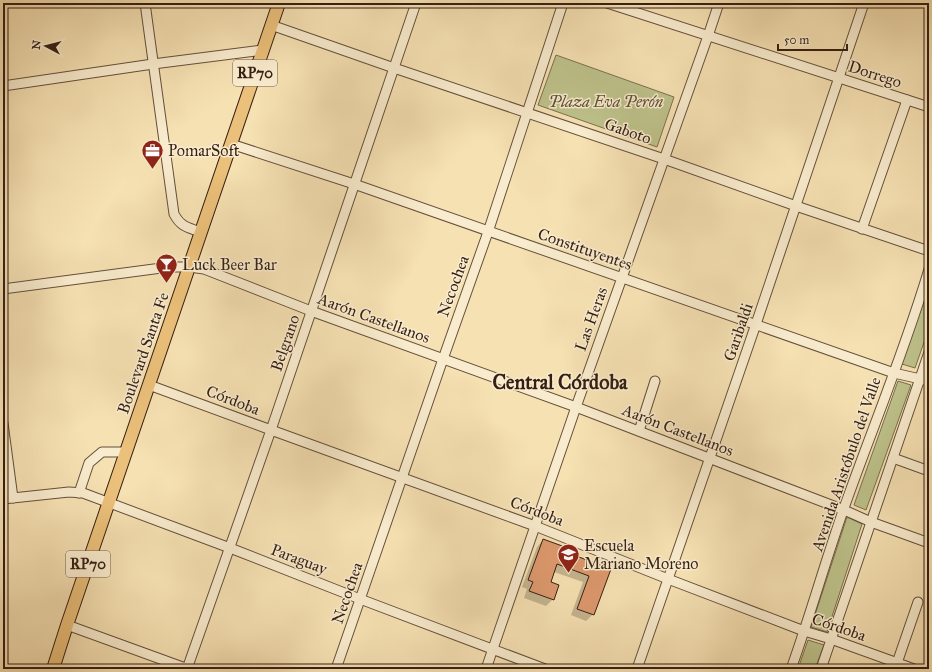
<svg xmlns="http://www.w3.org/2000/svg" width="932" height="672" font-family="'IM FELL Great Primer',serif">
	<rect width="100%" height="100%" fill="#f6e1b3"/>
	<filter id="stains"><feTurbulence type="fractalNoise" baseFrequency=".005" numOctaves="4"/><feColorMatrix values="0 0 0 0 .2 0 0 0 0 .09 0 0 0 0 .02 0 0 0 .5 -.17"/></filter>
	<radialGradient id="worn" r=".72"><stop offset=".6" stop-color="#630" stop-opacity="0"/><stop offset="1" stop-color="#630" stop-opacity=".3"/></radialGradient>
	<g fill="#bec28b" stroke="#7a7050">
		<path d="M 556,55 L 674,97 L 657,147 L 538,105 Z"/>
		<path d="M 926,294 L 929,294 L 929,328 L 915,368 L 902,364 Z"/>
		<path d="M 898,381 L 911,385 L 866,510 L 854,505 Z"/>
		<path d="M 847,517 L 862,524 L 827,632 L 811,627 Z"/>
		<path d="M 808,640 L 824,645 L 815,669 L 798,669 Z"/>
	</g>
	<path fill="#0003" d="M 543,540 L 562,552 L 609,569 L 593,614 L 586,621 L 571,615 L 583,582 L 554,572 L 550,583 L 553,599 L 546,606 L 524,598 L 527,589 L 522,587 L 537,547 Z"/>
	<path fill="#dd996d" stroke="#351f15" d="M 543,539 L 565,547 L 563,551 L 611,569 L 594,615 L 577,609 L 589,576 L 557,564 L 551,582 L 559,585 L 554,600 L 529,591 L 533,582 L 528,580 Z"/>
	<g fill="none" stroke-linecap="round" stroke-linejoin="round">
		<defs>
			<g id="minor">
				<path d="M 145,3 L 174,214 C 181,227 187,227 200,232"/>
				<path d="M 607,3 L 929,107"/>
				<path d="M 271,25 L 394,68 L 664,159 L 796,206 L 929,251"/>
				<path d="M 3,86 L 153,64 L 263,50"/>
				<path d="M 231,144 L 354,184 L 894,373 L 929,381"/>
				<path d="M 862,229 L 907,100"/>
				<path d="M 3,289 L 169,267 L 189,267 L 204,269 L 311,311 L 576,407 L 844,510 L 871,522 L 929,543"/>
				<path d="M 149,385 L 271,430 L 535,526 L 668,579 L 804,631 L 831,639 L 914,669"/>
				<path d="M 3,423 L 13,498"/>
				<path d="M 639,431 L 655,381"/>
				<path d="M 893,458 L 929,471"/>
				<path d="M 79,493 L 89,463 L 102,452 L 126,452"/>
				<path d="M 3,499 L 69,492 L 83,493 L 230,548 L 360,599 L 545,669"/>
				<path d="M 67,625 L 188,669"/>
				<path d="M 897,663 L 918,602"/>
				<path d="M 187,669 L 271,430 L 416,3"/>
				<path d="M 336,669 L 443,359 L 488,232 L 563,3"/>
				<path d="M 486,669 L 576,407 L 708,36 L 719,3"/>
				<path d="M 637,669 L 756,324 L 864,3"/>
				<path d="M 791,669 C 810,616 825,562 844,508 C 872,429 905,350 929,269"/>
				<path d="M 821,669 L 929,352"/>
			</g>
			<path id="major" d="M 53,669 L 67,625 L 279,3"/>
		</defs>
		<use href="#minor" stroke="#65503c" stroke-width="11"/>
		<use href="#major" stroke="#351f15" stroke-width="14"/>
		<use href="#minor" stroke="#f9ecce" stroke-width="9"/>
		<use href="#major" stroke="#ebc07a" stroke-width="12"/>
	</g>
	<defs>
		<symbol id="office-pin" viewBox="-11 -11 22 30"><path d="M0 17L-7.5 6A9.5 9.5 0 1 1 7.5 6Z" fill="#8f2418" stroke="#f9ecce"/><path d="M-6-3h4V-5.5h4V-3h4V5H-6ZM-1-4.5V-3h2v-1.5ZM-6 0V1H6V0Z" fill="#fff"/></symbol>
		<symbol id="bar-pin" viewBox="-11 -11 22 30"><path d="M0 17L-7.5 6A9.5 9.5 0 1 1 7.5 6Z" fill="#8f2418" stroke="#f9ecce"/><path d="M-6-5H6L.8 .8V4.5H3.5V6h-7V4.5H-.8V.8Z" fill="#fff"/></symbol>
		<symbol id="school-pin" viewBox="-11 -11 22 30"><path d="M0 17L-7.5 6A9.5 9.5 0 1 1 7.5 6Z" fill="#8f2418" stroke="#f9ecce"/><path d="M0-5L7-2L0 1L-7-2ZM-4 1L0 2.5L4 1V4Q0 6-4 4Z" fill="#fff"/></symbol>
	</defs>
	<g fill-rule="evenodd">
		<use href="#office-pin" x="140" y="138" width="25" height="34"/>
		<use href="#bar-pin" x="154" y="252" width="25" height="34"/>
		<use href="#school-pin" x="556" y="542" width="25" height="34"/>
	</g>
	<g text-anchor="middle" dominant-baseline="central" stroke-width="3" stroke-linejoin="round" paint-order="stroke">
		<g fill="#f9ecce" stroke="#705c4c" stroke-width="1">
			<rect x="233" y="60" width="44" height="26" rx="3"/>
			<rect x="66" y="551" width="44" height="26" rx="3"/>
		</g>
		<g font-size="15" font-weight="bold" fill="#351f15">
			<text x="255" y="73">RP70</text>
			<text x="88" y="564">RP70</text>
		</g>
		<g font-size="16" fill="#351f15" stroke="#f9ecce">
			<text transform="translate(875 74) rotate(18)">Dorrego</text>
			<text transform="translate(628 131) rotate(19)">Gaboto</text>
			<text transform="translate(585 249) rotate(19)">Constituyentes</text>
			<text transform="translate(453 286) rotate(-70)">Necochea</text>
			<text transform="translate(374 318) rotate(20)">Aarón Castellanos</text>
			<text transform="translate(591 319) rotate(-70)">Las Heras</text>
			<text transform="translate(738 332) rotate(-71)">Garibaldi</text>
			<text transform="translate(285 343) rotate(-71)">Belgrano</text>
			<text transform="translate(143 353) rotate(-71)">Boulevard Santa Fe</text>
			<text transform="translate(233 400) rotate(21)">Córdoba</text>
			<text transform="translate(678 430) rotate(21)">Aarón Castellanos</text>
			<text transform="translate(846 464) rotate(-71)">Avenida Aristóbulo del Valle</text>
			<text transform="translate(537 511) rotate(21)">Córdoba</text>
			<text transform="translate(299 559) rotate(21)">Paraguay</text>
			<text transform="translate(347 593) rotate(-71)">Necochea</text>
			<text transform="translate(839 627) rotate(19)">Córdoba</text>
		</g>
		<g font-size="16" font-style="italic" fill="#5e5038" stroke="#f9ecce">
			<text x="606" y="101">Plaza Eva Perón</text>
		</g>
		<g font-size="16" fill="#351f15" stroke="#f9ecce" text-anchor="start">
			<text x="168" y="150">PomarSoft</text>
			<text x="182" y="264">Luck Beer Bar</text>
			<text x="584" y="545">Escuela<tspan x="584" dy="18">Mariano Moreno</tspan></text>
		</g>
		<g font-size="20" font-weight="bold" fill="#351f15" stroke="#f9ecce">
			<text x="560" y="382">Central Córdoba</text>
		</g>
	</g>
	<rect width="932" height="672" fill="none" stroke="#f6e1b3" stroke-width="16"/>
	<rect x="4" y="4" width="924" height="664" fill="none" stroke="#351f15" stroke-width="2"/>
	<rect x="8" y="8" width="916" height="656" fill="none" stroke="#351f15"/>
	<g transform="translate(46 46) rotate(277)" stroke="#f9ecce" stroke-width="3" paint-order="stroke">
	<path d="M0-3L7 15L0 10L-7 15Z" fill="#351f15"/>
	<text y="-6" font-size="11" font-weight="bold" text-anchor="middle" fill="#351f15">N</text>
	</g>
	<path d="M778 44v6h69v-6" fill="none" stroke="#351f15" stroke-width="2"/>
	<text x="784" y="44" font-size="12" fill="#351f15" stroke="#f9ecce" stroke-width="3" paint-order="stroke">50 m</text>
	<rect width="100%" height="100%" filter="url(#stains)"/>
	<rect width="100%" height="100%" fill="url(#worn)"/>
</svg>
